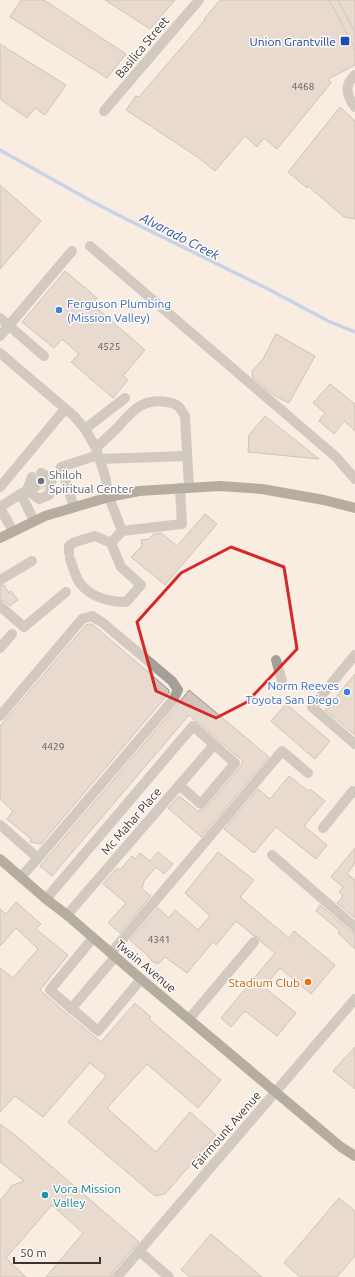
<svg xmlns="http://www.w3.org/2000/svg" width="355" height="1277" font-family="Ubuntu,sans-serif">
	<rect width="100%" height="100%" fill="#f9ece0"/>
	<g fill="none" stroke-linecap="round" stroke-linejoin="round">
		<path stroke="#91b1f0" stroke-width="3.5" d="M 0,150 L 93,202 L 128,220 L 270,290 L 328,321 L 355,332"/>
	</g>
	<g fill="#d3c4bb" stroke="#9c8f86">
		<path d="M 21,0 L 44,0 L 126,54 L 107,78 L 10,17 Z"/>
		<path d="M 105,0 L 175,0 L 150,29 Z"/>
		<path d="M 220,0 L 355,0 L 355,65 L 328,79 L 331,83 L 277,149 L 264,138 L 257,147 L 245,136 L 215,171 L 199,158 L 126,110 L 136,96 L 139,97 L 205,20 L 204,19 Z"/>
		<path d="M 0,44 L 66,85 L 45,115 L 35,108 L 27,118 L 0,99 Z"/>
		<path d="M 340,107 L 355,121 L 355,219 L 344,217 L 308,186 L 307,188 L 288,172 Z"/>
		<path d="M 0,185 L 41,221 L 0,269 Z"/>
		<path d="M 65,271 L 97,298 L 92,304 L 145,350 L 123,376 L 128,380 L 113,398 L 71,362 L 79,354 L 62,339 L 54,348 L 22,322 Z"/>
		<path d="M 276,334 L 315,356 L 289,403 L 275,396 L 265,388 L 253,378 L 252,371 L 263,359 Z"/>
		<path d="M 330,384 L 355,404 L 355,431 L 344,421 L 334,434 L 319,421 L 325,413 L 313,403 Z"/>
		<path d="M 265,416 L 304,447 L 319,459 L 248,452 L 249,435 Z"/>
		<path d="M 205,514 L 217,524 L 165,585 L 131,557 L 142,546 L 141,540 L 149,539 L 154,534 L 161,533 L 177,546 Z"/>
		<path d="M 4,585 L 9,593 L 11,591 L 18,600 L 10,606 L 4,601 L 0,600 L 0,586 Z"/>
		<path d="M 89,624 L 92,624 L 169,690 L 169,693 L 41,844 L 30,842 L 31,839 L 7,819 L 13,811 L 0,799 L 0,726 L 86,625 Z"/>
		<path d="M 355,674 L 355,735 L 325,710 Z"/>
		<path d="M 189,690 L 269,757 L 201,837 L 168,808 L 179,796 L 199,812 L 200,810 L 204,810 L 240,767 L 243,761 L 189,715 L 52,876 L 40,866 L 178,704 Z"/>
		<path d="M 286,704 L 330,741 L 315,759 L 271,721 Z"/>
		<path d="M 289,776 L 308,791 L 310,789 L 325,801 L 304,826 L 327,845 L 316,859 L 276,827 L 254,853 L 224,829 L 258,789 L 270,799 Z"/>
		<path d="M 355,848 L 355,863 L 347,874 L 355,880 L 355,918 L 337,903 L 343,896 L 339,892 L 343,887 L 331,877 Z"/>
		<path d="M 158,852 L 173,864 L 164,874 L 156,867 L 144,881 L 142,889 L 151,896 L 120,933 L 108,923 L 126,903 L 103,884 L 117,868 L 120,870 L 132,856 L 135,859 L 140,853 L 150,861 Z"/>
		<path d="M 218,852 L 254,880 L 240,897 L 289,938 L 294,931 L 335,965 L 311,994 L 280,968 L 264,987 L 296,1013 L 277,1036 L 245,1011 L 231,1027 L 221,1018 L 275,953 L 260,941 L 258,937 L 254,936 L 236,921 L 216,945 L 213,942 L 187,973 L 165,957 L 158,964 L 153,962 L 146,954 L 130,940 L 158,908 L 169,918 L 175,910 L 198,930 L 210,916 L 185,893 Z"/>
		<path d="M 16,902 L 41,924 L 36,929 L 68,955 L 40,990 L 67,1014 L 101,1042 L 135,1003 L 151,1017 L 149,1019 L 221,1080 L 198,1108 L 147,1064 L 107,1108 L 156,1152 L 190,1112 L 216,1135 L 165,1194 L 155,1196 L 68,1122 L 106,1076 L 90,1063 L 43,1117 L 15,1096 L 0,1112 L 0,968 L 13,978 L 38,949 L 16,928 L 0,946 L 0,909 L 6,914 Z"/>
		<path d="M 320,905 L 351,932 L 355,933 L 355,949 L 338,933 L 340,931 L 316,911 Z"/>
		<path d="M 355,1047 L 355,1089 L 333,1071 Z"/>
		<path d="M 0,1124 L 15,1135 L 139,1242 L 112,1273 L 111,1277 L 46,1277 L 83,1233 L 52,1205 L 6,1258 L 26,1277 L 0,1277 L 0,1200 L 9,1190 L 11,1186 L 24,1181 L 0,1162 Z"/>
		<path d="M 339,1198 L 355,1211 L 355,1256 L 337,1277 L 300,1277 L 284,1263 Z"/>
		<path d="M 211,1234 L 262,1277 L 190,1277 L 181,1270 Z"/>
	</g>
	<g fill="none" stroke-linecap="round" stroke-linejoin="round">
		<path stroke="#d3c7bd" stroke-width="10" stroke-dasharray="10 5" stroke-linecap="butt" d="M 35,487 L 44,483"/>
		<g stroke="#a39f99" stroke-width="10">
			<path d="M 355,75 C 353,77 350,80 349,83 C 345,91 350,101 355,107"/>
			<path d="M 104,111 L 199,0"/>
			<path d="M 90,246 L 336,457 L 355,479"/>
			<path d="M 0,318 L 44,356"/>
			<path d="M 0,336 L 72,251"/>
			<path d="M 0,353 L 74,416 L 85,429 L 96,448 L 105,476 L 109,497 L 122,531"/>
			<path d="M 85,429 L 125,398"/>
			<path d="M 96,448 C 103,441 110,435 117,428 C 132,412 141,398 167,402 C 178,404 179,406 185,416 L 189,488"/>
			<path d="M 100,459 L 187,456"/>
			<path d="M 41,473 L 52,478"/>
			<path d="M 0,487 L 65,409"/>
			<path d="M 27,490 L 39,499 L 49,495 L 52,478"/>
			<path d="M 27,490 L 32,477"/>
			<path d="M 21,494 L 34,521"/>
			<path d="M 0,507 L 27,490 L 35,487"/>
			<path d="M 74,507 L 61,467 L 98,455"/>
			<path d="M 0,508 L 13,531"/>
			<path d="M 69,553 L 69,546 L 75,542 L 95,536 L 111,543"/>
			<path d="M 70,559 C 73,567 75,575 79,582 C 90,597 109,602 126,602 L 141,585 L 121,567 L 111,543 L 122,531 L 182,524 L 180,488"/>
			<path d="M 0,580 L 32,561"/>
			<path d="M 0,606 L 24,627 L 66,592"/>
			<path d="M 0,648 L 12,634"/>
			<path d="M 355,655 L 312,707 L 355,744"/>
			<path d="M 276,660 L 282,681"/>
			<path d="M 0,716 L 82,619 L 92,616 L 103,623 L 172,681 L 178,690 L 173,700 L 38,858 L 0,825"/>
			<path d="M 323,828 L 353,791 L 355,793"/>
			<path d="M 272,855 L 355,927"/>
			<path d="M 21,877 L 38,858"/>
			<path d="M 46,899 L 193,726 L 235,763 L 201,804 L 179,785"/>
			<path d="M 67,915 L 214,745"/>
			<path d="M 93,938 L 50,990 L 98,1031 L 141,979"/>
			<path d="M 111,953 L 282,751 L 308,773"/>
			<path d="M 71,1009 L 115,957"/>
			<path d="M 189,1019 L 254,942"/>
			<path d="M 139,1251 L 169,1277"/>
			<path d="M 117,1277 L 355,999"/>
		</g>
		<g stroke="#645f54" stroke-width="10">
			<path d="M 0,538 L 45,516 L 109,497 L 139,491 L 220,486 L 262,489 L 324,500 L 355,508"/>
			<path d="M 0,859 L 46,899 L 67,915 L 141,979 L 341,1147 L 355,1156"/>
		</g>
		<g stroke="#9e958d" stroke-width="1">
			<path d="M 329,0 L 355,49"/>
			<path d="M 338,0 L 355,32"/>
		</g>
	</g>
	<path d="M0 0H355V1277H0ZM 231,547 L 284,567 L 297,649 L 247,702 L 216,718 L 156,691 L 137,622 L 181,573 Z" fill="#f9ece0" fill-opacity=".55" fill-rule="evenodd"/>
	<path fill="none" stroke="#d62828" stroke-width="3" stroke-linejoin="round" d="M 231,547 L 284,567 L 297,649 L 247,702 L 216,718 L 156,691 L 137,622 L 181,573 Z"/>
	<rect fill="#1a4fb4" stroke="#fefbf9" stroke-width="1.5" x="340" y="36" width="10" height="10" rx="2"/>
	<g fill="#3f7fe0" stroke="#fefbf9" stroke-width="1.5">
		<circle cx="59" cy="310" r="4"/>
		<circle cx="347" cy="692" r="4"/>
	</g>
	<circle fill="#6b7280" stroke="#fefbf9" stroke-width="1.5" cx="41" cy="481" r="4"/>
	<circle fill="#e8710a" stroke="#fefbf9" stroke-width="1.5" cx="308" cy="982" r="4"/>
	<circle fill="#0f9aa8" stroke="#fefbf9" stroke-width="1.5" cx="45" cy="1195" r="4"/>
	<g text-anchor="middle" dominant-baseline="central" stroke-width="3" stroke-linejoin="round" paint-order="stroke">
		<g font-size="10" fill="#605953">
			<text x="303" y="86">4468</text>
			<text x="109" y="346">4525</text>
			<text x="53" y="746">4429</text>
			<text x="159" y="939">4341</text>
		</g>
		<g font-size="12" fill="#164399" stroke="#fefbf9" text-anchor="end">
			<text x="336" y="41">Union Grantville</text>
		</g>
		<g font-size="12" fill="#3a3530" stroke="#fefbf9">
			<text transform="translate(142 47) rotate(-50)">Basilica Street</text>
			<text transform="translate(131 821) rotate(-49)">Mc Mahar Place</text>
			<text transform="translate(146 966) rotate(40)">Twain Avenue</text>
			<text transform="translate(226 1130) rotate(-49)">Fairmount Avenue</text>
		</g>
		<g font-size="12" fill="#366cbe" stroke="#fefbf9" text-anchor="start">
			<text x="67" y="303">Ferguson Plumbing<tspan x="67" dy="14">(Mission Valley)</tspan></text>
			<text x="339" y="685" text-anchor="end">Norm Reeves<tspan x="339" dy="14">Toyota San Diego</tspan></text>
		</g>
		<g font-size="12" fill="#5b616d" stroke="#fefbf9" text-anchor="start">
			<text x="49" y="474">Shiloh<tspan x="49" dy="14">Spiritual Center</tspan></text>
		</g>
		<g font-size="12" fill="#c56008" stroke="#fefbf9" text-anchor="end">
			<text x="300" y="982">Stadium Club</text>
		</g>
		<g font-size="12" fill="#0d838f" stroke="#fefbf9" text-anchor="start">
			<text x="53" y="1188">Vora Mission<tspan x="53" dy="14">Valley</tspan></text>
		</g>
		<g font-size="13" font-style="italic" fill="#2f529d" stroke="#fefbf9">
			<text transform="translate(180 236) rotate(27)">Alvarado Creek</text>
		</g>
	</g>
	<path d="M14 1257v6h86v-6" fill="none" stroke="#3a3530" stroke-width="2"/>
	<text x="20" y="1257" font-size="12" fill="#3a3530" stroke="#fefbf9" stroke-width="3" paint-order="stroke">50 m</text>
</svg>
